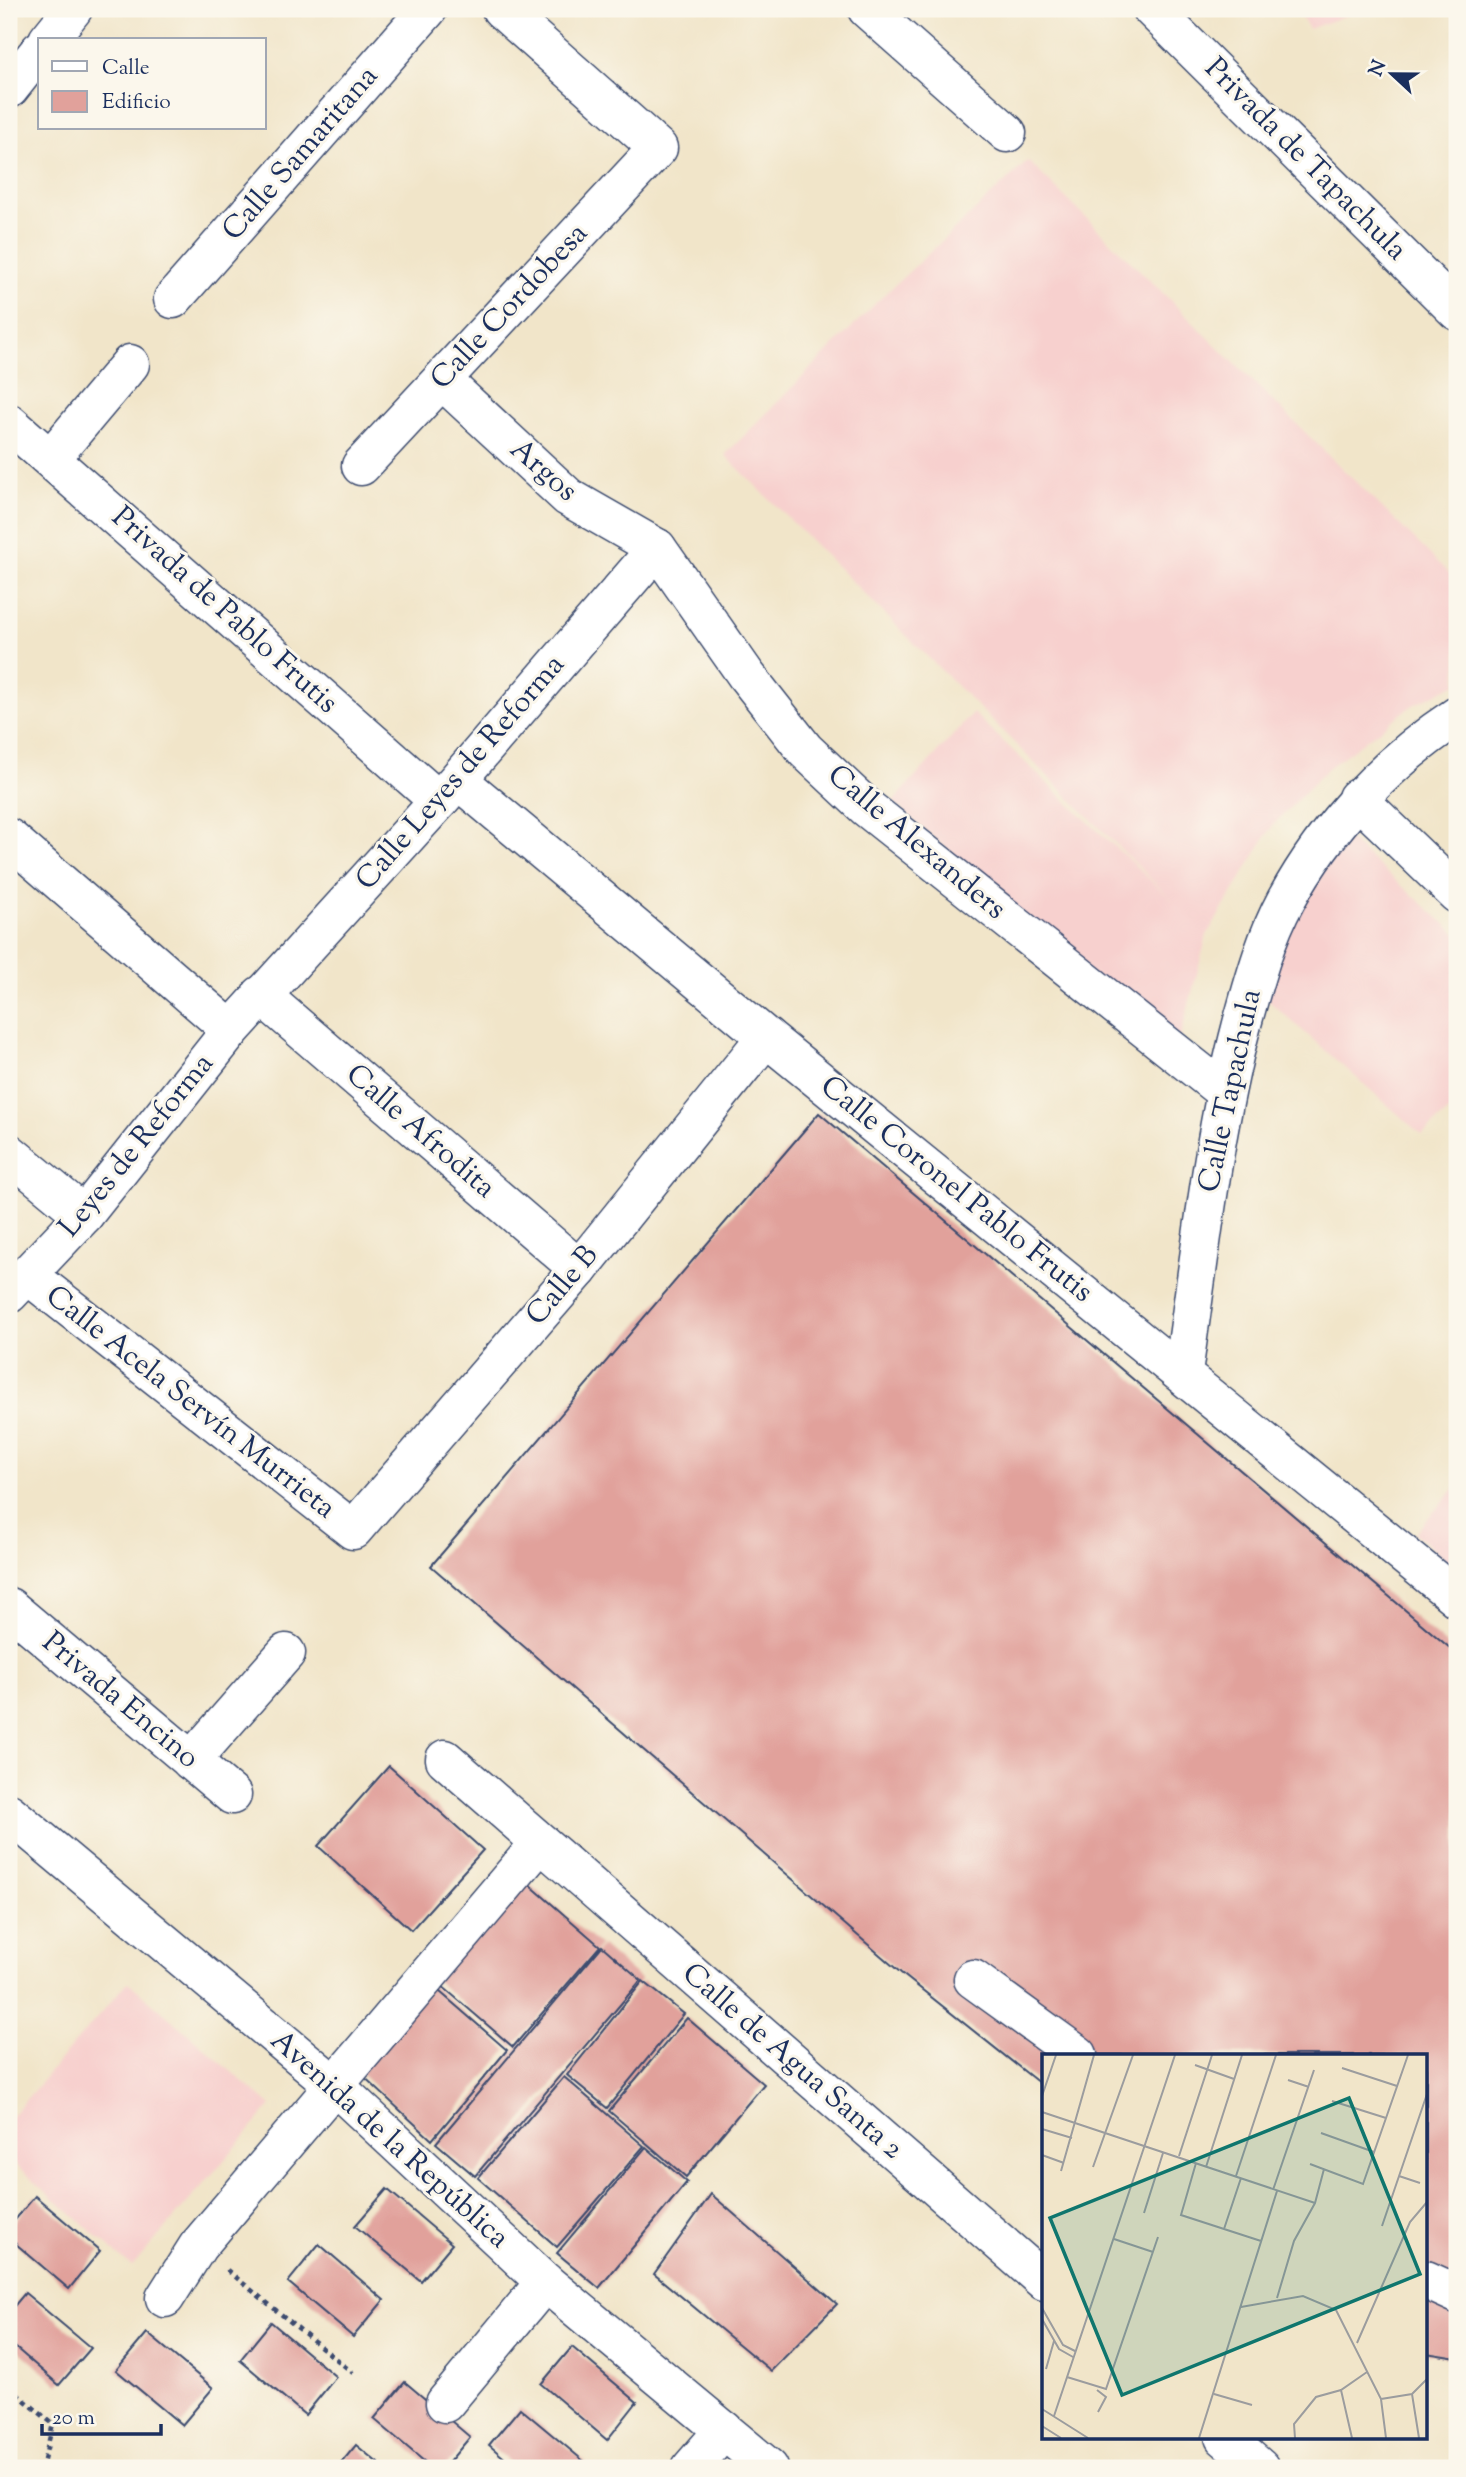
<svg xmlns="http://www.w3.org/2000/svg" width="1466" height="2477" font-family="'Sorts Mill Goudy',serif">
	<rect width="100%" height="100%" fill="#fbf7ec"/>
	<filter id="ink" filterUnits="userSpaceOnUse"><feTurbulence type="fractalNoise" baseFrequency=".0143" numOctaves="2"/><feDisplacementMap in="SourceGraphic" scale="14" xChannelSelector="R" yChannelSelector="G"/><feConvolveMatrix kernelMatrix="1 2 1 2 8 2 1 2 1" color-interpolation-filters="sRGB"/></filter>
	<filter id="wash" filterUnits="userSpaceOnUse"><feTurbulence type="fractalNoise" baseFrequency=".00686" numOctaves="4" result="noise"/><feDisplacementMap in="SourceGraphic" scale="28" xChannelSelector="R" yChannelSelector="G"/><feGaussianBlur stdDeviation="1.57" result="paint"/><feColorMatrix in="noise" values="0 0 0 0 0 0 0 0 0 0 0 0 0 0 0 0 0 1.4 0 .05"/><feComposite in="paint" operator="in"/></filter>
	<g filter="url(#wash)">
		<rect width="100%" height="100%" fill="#f1e5c9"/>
		<g fill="#f7d0ce">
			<path d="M 1297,9 L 1364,9 L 1309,29 Z"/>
			<path d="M 1028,161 L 1457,581 L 1457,683 L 1413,705 L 1328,768 L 1273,825 L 1207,935 L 1177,1050 L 893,802 L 973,713 L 1176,904 L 725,455 L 883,296 Z"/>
			<path d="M 1341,833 L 1457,934 L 1457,1104 L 1422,1135 L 1262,995 L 1281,932 Z"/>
			<path d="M 1457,1486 L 1457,1571 L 1415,1533 Z"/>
			<path d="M 128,1982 L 271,2106 L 132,2267 L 9,2159 L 9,2119 Z"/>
		</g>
		<g id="blocks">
			<g fill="#e1a19b">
				<path d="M 819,1113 L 1457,1654 L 1457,2358 L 1426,2353 L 1426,2055 L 1044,2055 L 1044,2087 L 901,1973 L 431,1566 Z"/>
				<path d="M 389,1766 L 483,1850 L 411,1930 L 318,1846 Z"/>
				<path d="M 522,1878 L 600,1946 L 513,2047 L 435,1980 Z"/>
				<path d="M 602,1946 L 641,1980 L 475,2176 L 436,2143 Z"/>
				<path d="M 643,1981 L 684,2014 L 607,2108 L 567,2075 Z"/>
				<path d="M 432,1985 L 507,2050 L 432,2140 L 360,2073 Z"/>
				<path d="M 687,2018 L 764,2084 L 686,2177 L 609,2111 Z"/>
				<path d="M 564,2077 L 644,2146 L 557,2247 L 478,2178 Z"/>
				<path d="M 646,2147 L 687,2182 L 599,2288 L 557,2253 Z"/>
				<path d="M 387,2189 L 452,2244 L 421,2281 L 355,2226 Z"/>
				<path d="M 711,2194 L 837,2304 L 771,2371 L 654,2274 Z"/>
				<path d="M 35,2196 L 100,2251 L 69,2289 L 9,2238 L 9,2227 Z"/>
				<path d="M 319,2244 L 384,2300 L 353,2337 L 288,2282 Z"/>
				<path d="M 25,2293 L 91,2348 L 59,2385 L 9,2342 L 9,2312 Z"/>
				<path d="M 271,2322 L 336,2377 L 305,2415 L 240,2360 Z"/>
				<path d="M 147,2333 L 213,2388 L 182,2425 L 116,2370 Z"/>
				<path d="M 572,2347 L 637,2402 L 607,2440 L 541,2384 Z"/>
				<path d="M 405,2382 L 470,2437 L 444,2468 L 432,2468 L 374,2419 Z"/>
				<path d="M 520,2408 L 586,2463 L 581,2468 L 516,2468 L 489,2445 Z"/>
				<path d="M 356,2445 L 384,2468 L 337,2468 Z"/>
			</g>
		</g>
	</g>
	<g filter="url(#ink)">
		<use href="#blocks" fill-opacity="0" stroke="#3b4a6e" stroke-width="2"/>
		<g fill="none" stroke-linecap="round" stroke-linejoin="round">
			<defs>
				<g id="minor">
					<path d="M 867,9 L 1007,133"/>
					<path d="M 1152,9 L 1457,311"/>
					<path d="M 48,40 L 73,9"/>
					<path d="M 9,89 L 40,50"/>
					<path d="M 173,299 L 428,9"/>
					<path d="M 442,380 L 568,497 L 657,548 L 746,675 L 805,750 L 867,808 L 1225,1092"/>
					<path d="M 9,423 L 439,801"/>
					<path d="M 51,458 L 130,364"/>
					<path d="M 361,466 L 658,148 L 501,9"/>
					<path d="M 458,780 L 766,1037 L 1457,1598"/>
					<path d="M 1357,798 L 1457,894"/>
					<path d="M 9,838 L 231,1030"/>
					<path d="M 261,995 L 579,1269"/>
					<path d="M 9,1153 L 84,1215"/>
					<path d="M 28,1275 L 353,1530 L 579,1269 L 766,1037"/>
					<path d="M 9,1294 L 84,1215 L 231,1030 L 439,801 L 657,548"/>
					<path d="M 1183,1373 C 1200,1256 1212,1138 1242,1024 C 1254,981 1265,939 1286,900 C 1327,825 1387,762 1457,716"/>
					<path d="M 9,1607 L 232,1795"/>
					<path d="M 445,1759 L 1044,2281"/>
					<path d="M 191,1761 L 286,1653"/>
					<path d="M 973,1979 L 1078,2055"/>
					<path d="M 1426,2280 L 1457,2294"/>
					<path d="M 165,2298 L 198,2246 L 540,1843"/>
					<path d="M 445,2403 L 545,2282"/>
					<path d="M 1224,2437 L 1260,2468"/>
					<path d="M 691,2468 L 724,2430"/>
				</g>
				<path id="major" d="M 9,1813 L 333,2084 L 545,2282 L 769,2468"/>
			</defs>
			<use href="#minor" stroke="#3b4a6e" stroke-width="41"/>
			<use href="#major" stroke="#3b4a6e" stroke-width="41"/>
			<g stroke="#3b4a6e" stroke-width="4.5" stroke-dasharray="5 5" stroke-linecap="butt">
				<path d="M 227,2270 L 353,2373"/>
				<path d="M 9,2387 L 53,2424 L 42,2468"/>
			</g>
			<use href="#minor" stroke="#fff" stroke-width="38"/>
			<use href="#major" stroke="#fff" stroke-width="38"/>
		</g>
	</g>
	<g text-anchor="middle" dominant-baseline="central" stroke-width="6" stroke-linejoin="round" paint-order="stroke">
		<g font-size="30" fill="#1b2f5e" stroke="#fbf7ec">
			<text transform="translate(301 154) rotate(-49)">Calle Samaritana</text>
			<text transform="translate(1305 160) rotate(45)">Privada de Tapachula</text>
			<text transform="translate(510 307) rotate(-47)">Calle Cordobesa</text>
			<text transform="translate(543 471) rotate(41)">Argos</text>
			<text transform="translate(224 611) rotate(42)">Privada de Pablo Frutis</text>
			<text transform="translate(461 773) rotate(-49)">Calle Leyes de Reforma</text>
			<text transform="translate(916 843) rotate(40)">Calle Alexanders</text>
			<text transform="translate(1231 1091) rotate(-78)">Calle Tapachula</text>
			<text transform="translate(420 1132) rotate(41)">Calle Afrodita</text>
			<text transform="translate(137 1146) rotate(-51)">Leyes de Reforma</text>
			<text transform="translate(956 1190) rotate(39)">Calle Coronel Pablo Frutis</text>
			<text transform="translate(563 1286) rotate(-50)">Calle B</text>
			<text transform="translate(190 1403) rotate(38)">Calle Acela Servín Murrieta</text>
			<text transform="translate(120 1701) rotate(40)">Privada Encino</text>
			<text transform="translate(792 2062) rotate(41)">Calle de Agua Santa 2</text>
			<text transform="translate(389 2140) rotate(42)">Avenida de la República</text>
		</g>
	</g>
	<g transform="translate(1042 2054)">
		<rect width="385" height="385" fill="#f1e5c9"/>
		<path fill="none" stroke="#9b9c9e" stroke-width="2" d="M 153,11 L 192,25M 300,14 L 355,32M 246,26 L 267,33M 0,42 L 14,1M 290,47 L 344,64M 0,58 L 273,149M 0,75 L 30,84M 279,79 L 332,98M 0,101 L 22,109M 137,102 L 170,1M 154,109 L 139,161 L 219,187M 268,110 L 321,130 L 366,1M 51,113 L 91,1M 164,113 L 200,1M 19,117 L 52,1M 194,122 L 234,1M 357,122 L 378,129M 231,136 L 272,16M 102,159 L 121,99M 340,172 L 385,40M 182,175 L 199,124M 72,185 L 111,198M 235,244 L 252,187 L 273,149 L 282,115M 199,253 L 261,242 L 294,256 L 339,345 L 344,384M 0,254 L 21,291 L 33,297M 0,265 L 17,295 L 31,303M 315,289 L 368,168 L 385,148M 4,315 L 12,287M 25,323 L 64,335 L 116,183M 55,336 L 64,343 L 56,358M 299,336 L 310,384M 172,340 L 210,351M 370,340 L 377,384M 339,345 L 370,340 L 385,325M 0,355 L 46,384M 12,362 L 133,1M 0,372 L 19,384M 157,384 L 235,137M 253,384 L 252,370 L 274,343 L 299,336 L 325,318"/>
		<path fill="#0f766e" fill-opacity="0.15" stroke="#0f766e" stroke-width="3.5" d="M 307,44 L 378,220 L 80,341 L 8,164 Z"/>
		<rect width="385" height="385" fill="none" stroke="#1b2f5e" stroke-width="3.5"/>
	</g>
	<rect width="1466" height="2477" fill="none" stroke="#fbf7ec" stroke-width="35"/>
	<rect x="38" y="38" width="228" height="91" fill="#fbf7ec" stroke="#a1a7b3" stroke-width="2"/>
	<rect x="52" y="61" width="35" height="10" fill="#ffffff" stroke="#a1a7b3" stroke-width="2"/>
	<text x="102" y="74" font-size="21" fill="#1b2f5e">Calle</text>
	<rect x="52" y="91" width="35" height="21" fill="#e1a19b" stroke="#a1a7b3" stroke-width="2"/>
	<text x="102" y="108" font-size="21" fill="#1b2f5e">Edificio</text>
	<g transform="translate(1392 74) rotate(292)" stroke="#fbf7ec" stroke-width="5" paint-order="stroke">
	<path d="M0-5L12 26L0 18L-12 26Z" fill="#1b2f5e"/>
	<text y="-10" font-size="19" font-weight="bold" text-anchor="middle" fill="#1b2f5e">N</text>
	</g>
	<path d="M42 2424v10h119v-10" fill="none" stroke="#1b2f5e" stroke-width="3.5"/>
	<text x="52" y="2424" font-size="21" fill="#1b2f5e" stroke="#fbf7ec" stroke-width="5" paint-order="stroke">20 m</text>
</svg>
